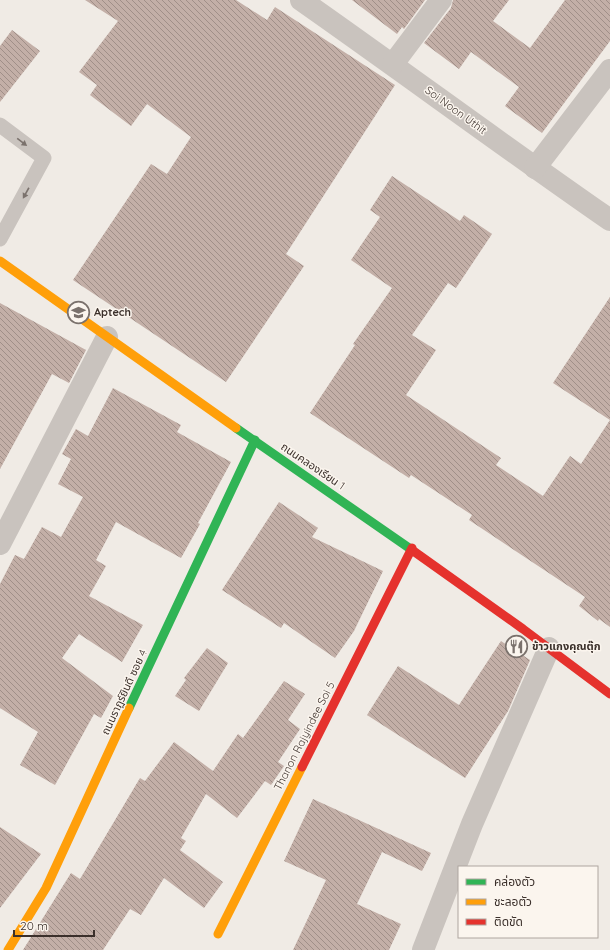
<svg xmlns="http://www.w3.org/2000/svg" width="610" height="950" font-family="Quicksand,'Noto Sans Thai',sans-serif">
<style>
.building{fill:url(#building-back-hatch)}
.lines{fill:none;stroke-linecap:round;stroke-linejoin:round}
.lane{stroke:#c9c3be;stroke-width:15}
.street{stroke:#c9c3be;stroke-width:22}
.fast{stroke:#30b455;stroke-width:9}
.slow{stroke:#ff9f0a;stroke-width:9}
.jam{stroke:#e5322d;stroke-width:9}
.oneway{fill:#7b726d}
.labels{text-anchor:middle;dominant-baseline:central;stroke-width:3;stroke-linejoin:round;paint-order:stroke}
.street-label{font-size:11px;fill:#3b302b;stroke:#fbf5ee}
.poi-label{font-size:11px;font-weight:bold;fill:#3b302b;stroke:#fbf5ee;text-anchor:start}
</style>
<defs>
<pattern id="building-back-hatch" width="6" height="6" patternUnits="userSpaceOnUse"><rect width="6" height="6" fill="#c3afa7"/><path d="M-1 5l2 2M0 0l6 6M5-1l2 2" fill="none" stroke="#a08f88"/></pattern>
</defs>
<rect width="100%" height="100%" fill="#f0ebe5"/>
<g class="building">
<path d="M85 0H236L267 20 275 7 395 85 286 254 304 266 226 382 73 280 151 164 167 174 191 137 147 104 131 126 90 95 97 85 79 72 118 21Z"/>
<path d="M352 0H425L404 29 402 27 397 34Z"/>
<path d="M453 0H509L493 21 530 48 565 0H610V41L542 133 505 106 519 87 471 52 459 69 424 43 451 8Z"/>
<path d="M12 30 40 51 0 102V46Z"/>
<path d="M392 176 460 221 464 215 492 234 456 288 448 283 412 335 436 350 406 395 501 458 496 465 543 496 570 456 581 464 610 420 553 383 610 297V627L599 619 598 621 579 606 585 597 469 520 472 515 411 475 409 478 310 413 355 345 353 344 392 288 351 260 380 217 370 210Z"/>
<path d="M0 303 86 350 69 383 52 374 0 469Z"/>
<path d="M113 388 181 425 177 432 231 462 198 523 200 524 181 558 116 522 96 560 106 566 89 596 143 625 122 662 79 634 62 658 113 696 101 718 94 714 55 785 20 765 38 732 0 708V584L15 555 24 559 42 527 61 537 83 497 58 484 71 459 62 454 76 429 88 436Z"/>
<path d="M279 502 318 528 312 537 383 571 354 631 335 658 284 623 281 628 222 590Z"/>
<path d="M501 641 530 660 508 711 465 778 367 715 398 666 459 705Z"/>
<path d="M207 648 228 663 199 711 175 696 186 680 184 678Z"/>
<path d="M284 681 305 694 288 720 300 729 278 762 284 766 271 785 265 781 237 818 206 794 181 838 186 841 180 850 223 882 204 908 164 878 141 915 130 909 103 950H23L71 873 80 879 140 778 145 781 174 742 213 771 238 734 243 738Z"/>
<path d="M313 799 431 853 422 871 382 852 357 904 401 924 389 950H293L326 880 284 861Z"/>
<path d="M0 827 41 854 0 908Z"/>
</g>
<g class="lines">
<path class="lane" d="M0 125 44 158 0 239"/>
<g class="street">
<path d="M301 0C405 73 506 148 610 220"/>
<path d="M393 64 441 0"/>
<path d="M535 168 610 70"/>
<path d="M0 544 107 337"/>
<path d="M423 950 472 824 549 648"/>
</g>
<g class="fast">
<path d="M236 428 412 550"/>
<path d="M129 708 255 440"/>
</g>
<g class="slow">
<path d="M0 261 236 428"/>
<path d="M218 934 302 767"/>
<path d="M8 950 46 888 129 708"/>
</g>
<g class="jam">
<path d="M412 550 523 629 610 694"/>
<path d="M302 767 412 548"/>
</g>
</g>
<defs><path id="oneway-solid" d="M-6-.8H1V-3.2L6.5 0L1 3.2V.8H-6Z"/></defs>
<g class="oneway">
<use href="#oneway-solid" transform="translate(22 142) rotate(37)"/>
<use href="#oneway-solid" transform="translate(26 193) rotate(119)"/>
</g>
<defs>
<symbol id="school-ring" viewBox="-11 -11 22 22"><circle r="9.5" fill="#fbf5ee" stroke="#7a716c" stroke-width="1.5"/><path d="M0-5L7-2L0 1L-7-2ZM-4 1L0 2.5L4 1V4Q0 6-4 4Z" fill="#7a716c"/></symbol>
<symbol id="restaurant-ring" viewBox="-11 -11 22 22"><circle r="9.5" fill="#fbf5ee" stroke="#7a716c" stroke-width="1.5"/><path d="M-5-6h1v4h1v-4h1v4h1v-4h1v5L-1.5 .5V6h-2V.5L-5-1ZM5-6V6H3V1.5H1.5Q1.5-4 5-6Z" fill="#7a716c"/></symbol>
</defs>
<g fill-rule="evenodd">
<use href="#school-ring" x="66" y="300" width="25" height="25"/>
<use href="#restaurant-ring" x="504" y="634" width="25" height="25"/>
</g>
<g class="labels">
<g class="street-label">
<text transform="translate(456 110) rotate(36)">Soi Noon Uthit</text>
<text transform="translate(313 466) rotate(34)">ถนนคลองเรียน 1</text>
<text transform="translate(124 692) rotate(-65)">ถนนราฎร์ยินดี ซอย 4</text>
<text transform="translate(304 736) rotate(-63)">Thanon Rajyindee Soi 5</text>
</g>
<g class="poi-label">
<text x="94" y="312">Aptech</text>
<text x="532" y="646">ข้าวแกงคุณตุ๊ก</text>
</g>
</g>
<rect x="458" y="866" width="140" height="72" fill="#fbf5ee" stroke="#aea6a0"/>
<rect x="466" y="879" width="20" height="6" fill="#30b455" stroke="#aea6a0"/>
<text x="494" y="886" font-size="12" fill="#3b302b">คล่องตัว</text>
<rect x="466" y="899" width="20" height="6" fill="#ff9f0a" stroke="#aea6a0"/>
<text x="494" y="906" font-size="12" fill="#3b302b">ชะลอตัว</text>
<rect x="466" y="919" width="20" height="6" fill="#e5322d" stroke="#aea6a0"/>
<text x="494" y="926" font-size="12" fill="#3b302b">ติดขัด</text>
<path d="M14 930v6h80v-6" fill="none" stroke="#3b302b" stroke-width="2"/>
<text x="20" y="930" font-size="12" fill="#3b302b" stroke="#fbf5ee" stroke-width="3" paint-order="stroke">20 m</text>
</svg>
